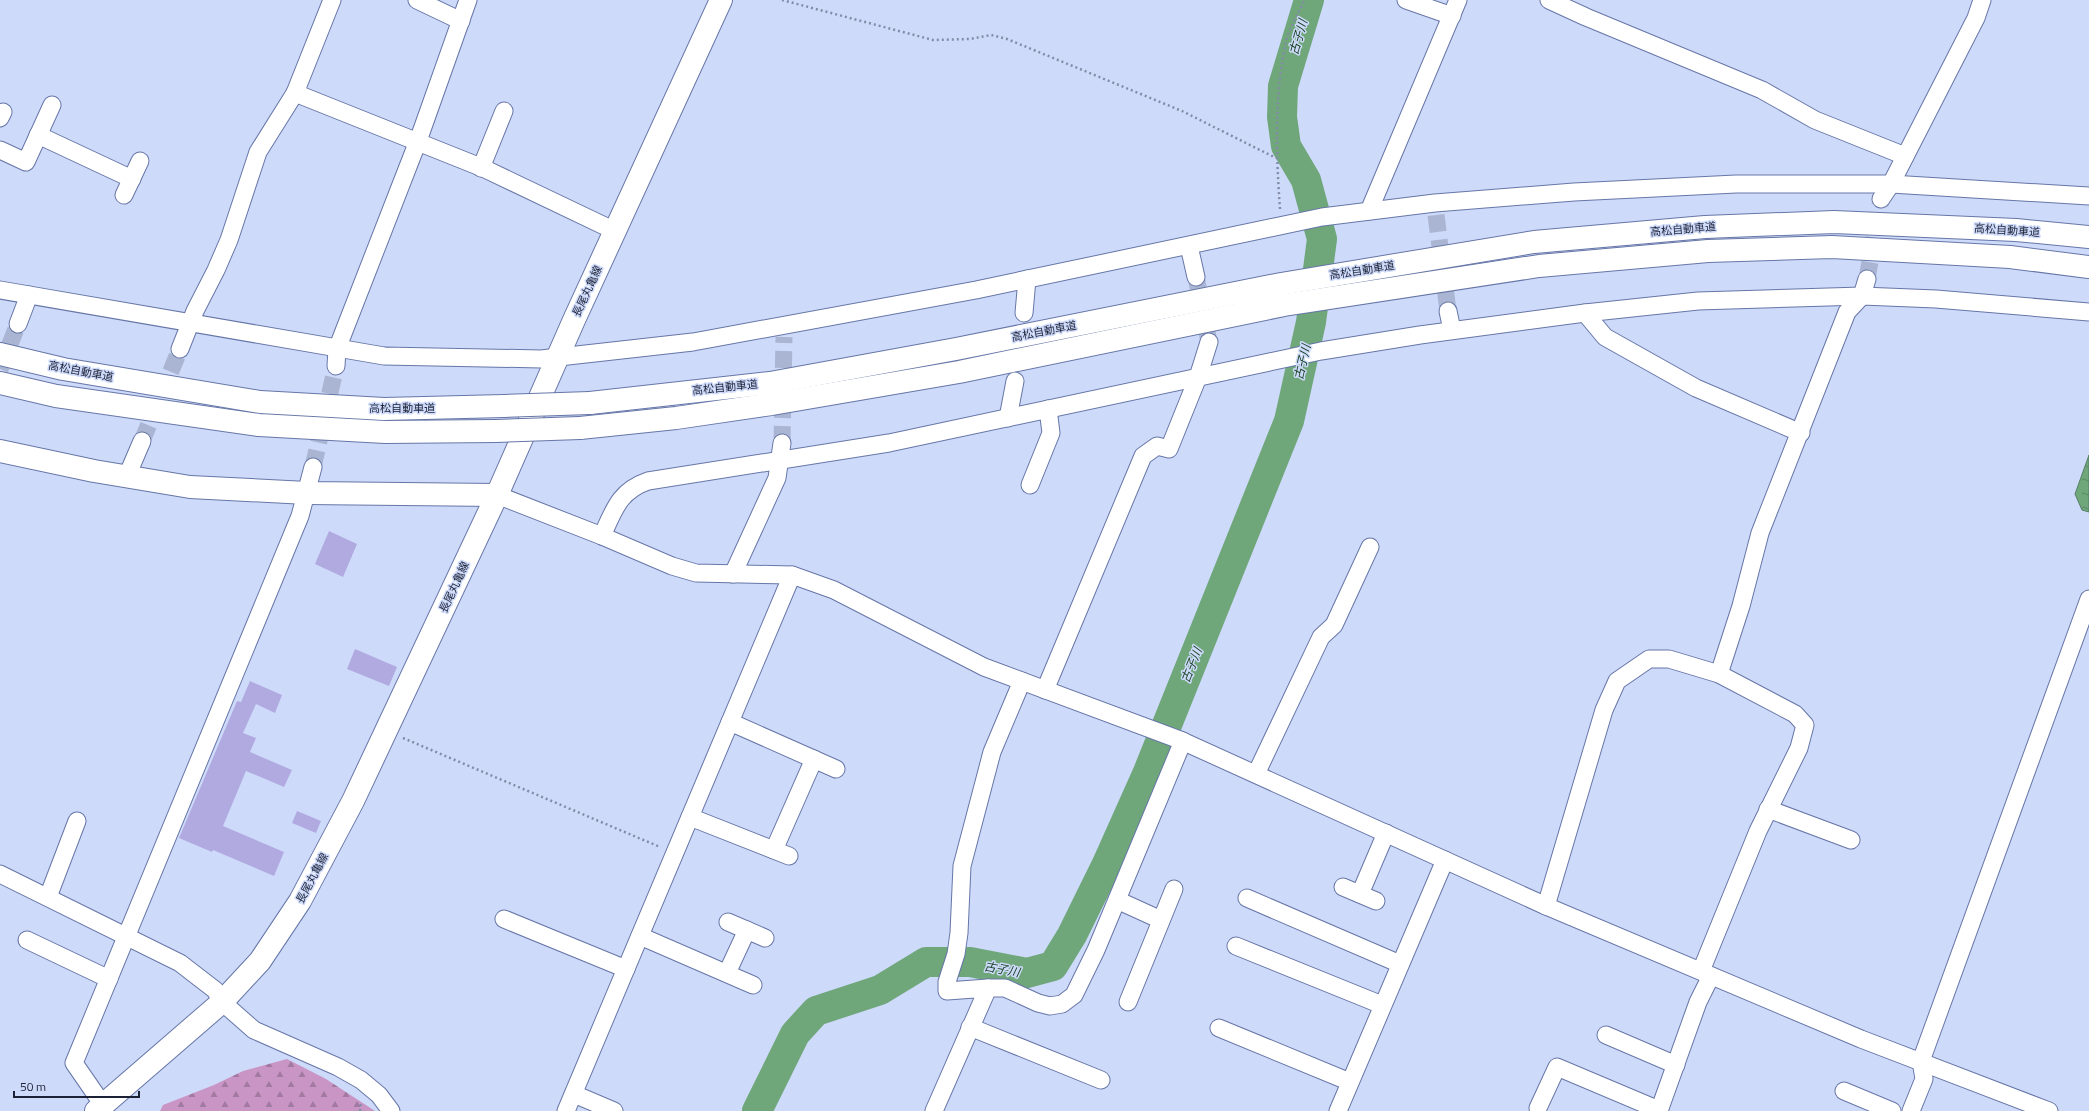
<svg xmlns="http://www.w3.org/2000/svg" width="2089" height="1111" font-family="'Titillium Web','Noto Sans JP',sans-serif">
<style>
.forest{fill:url(#forest-firs)}
.water{fill:url(#water-ripples);stroke:#567f66}
.lines{fill:none;stroke-linecap:round;stroke-linejoin:round}
.river{stroke:#6fa77b;stroke-width:30}
.building{fill:#b1aae1}
.street-tunnel{stroke:#aab5d3;stroke-width:17;stroke-dasharray:17 8;stroke-linecap:butt}
.street-casing{stroke:#6676a7;stroke-width:19}
.secondary-casing{stroke:#6676a7;stroke-width:24}
.primary-casing{stroke:#6676a7;stroke-width:24}
.highway-casing{stroke:#6676a7;stroke-width:24}
.path{stroke:#828ca7;stroke-width:2.5;stroke-dasharray:2 3;stroke-linecap:butt}
.street{stroke:#fff;stroke-width:17}
.secondary{stroke:#fff;stroke-width:22}
.primary{stroke:#fff;stroke-width:22}
.highway{stroke:#fff;stroke-width:22}
.highway-bridge-casing{stroke:#6676a7;stroke-width:24;stroke-linecap:butt}
.highway-bridge{stroke:#fff;stroke-width:22}
.labels{text-anchor:middle;dominant-baseline:central;stroke-width:3;stroke-linejoin:round;paint-order:stroke}
.street-label{font-size:11px;fill:#1b2236;stroke:#cedafa}
.water-label{font-size:12px;font-style:italic;fill:#143f20;stroke:#cedafa}
</style>
<defs>
<pattern id="forest-firs" width="22" height="20" patternUnits="userSpaceOnUse"><rect width="22" height="20" fill="#c995c4"/><path d="M5 1l3.5 6h-7zM16 11l3.5 6h-7z" fill="#a279a0"/></pattern>
<pattern id="water-ripples" width="26" height="14" patternUnits="userSpaceOnUse"><rect width="26" height="14" fill="#6fa77b"/><path d="M2 4q2-2 4 0t4 0M15 11q2-2 4 0t4 0" fill="none" stroke="#5a8866"/></pattern>
</defs>
<rect width="100%" height="100%" fill="#cedafa"/>
<path class="forest" d="M287 1059 326 1079 375 1111H160L163 1105 214 1085 243 1071Z"/>
<path class="water" d="M2089 455V512L2082 510 2075 494Z"/>
<g class="lines">
<path class="river" d="M757 1111 795 1034 816 1011 880 990 926 962H970L1027 973 1053 966 1072 935 1106 866 1148 772 1289 421 1311 322 1322 239 1306 180 1286 146 1282 117 1283 86 1309 0"/>
</g>
<g class="building">
<path d="M329 531 357 544 343 577 315 564Z"/>
<path d="M355 649 397 667 389 686 347 669Z"/>
<path d="M250 681 282 695 275 713 256 704 243 733 256 738 250 752 292 770 284 787 246 771 223 826 284 852 274 876 213 850 212 852 179 838 237 701 241 702Z"/>
<path d="M297 811 321 821 316 833 292 823Z"/>
</g>
<g class="lines">
<g class="street-tunnel">
<path d="M1436 215 1448 311"/>
<path d="M1196 277 1209 342"/>
<path d="M1867 279 1881 199"/>
<path d="M0 369 18 324"/>
<path d="M142 441 180 349"/>
<path d="M782 443 784 337"/>
<path d="M313 467 336 366"/>
</g>
<defs>
<g id="street">
<path d="M332 0 295 93 483 168 615 231"/>
<path d="M417 0 461 21"/>
<path d="M1406 0 1452 16"/>
<path d="M1549 0 1586 17 1762 90 1815 120 1905 156"/>
<path d="M0 118 3 112"/>
<path d="M38 135 132 179"/>
<path d="M0 150 26 162 52 105"/>
<path d="M481 168 504 111"/>
<path d="M124 195 140 161"/>
<path d="M1881 199 1891 184 1976 18 1982 0"/>
<path d="M1369 211 1458 0"/>
<path d="M1189 246 1196 277"/>
<path d="M0 290 384 356 541 359 693 342 976 290 1322 217 1435 203 1574 192 1736 184H1891L2089 196"/>
<path d="M1448 311 1452 330"/>
<path d="M1024 313 1027 279"/>
<path d="M1585 313 1605 337 1696 388 1801 433"/>
<path d="M18 324 29 295"/>
<path d="M180 349 195 311 216 270 229 240 258 152 295 93"/>
<path d="M336 366 337 349 418 141 468 0"/>
<path d="M1008 418 1015 381"/>
<path d="M127 476 142 441"/>
<path d="M1030 485 1051 433 1048 409"/>
<path d="M497 495 602 536 672 566 696 573 792 575 834 590 984 667 1180 740 1546 906 1861 1039 2049 1111"/>
<path d="M602 536C614 510 619 491 648 481L889 443 1321 351 1420 335 1585 313 1698 301 1862 296 1936 299 2089 312"/>
<path d="M733 574 777 478 782 443"/>
<path d="M1719 674 1741 606 1760 533 1847 312 1862 296 1867 279"/>
<path d="M1045 690 1143 456 1157 446 1169 449 1198 377 1209 342"/>
<path d="M730 722 836 769"/>
<path d="M1256 774 1321 637 1334 625 1370 547"/>
<path d="M1768 809 1851 840"/>
<path d="M690 817 789 856"/>
<path d="M774 850 814 759"/>
<path d="M0 874 180 963 215 990 222 1002 254 1030 338 1067 361 1080 379 1095 391 1111"/>
<path d="M1343 887 1376 901"/>
<path d="M1360 894 1386 833"/>
<path d="M48 897 77 821"/>
<path d="M1247 898 1400 964"/>
<path d="M1117 900 1161 920"/>
<path d="M1546 906 1604 710 1617 681 1649 659H1669L1719 674 1795 714 1805 725 1799 748 1758 831 1701 971"/>
<path d="M504 919 626 969"/>
<path d="M728 922 765 938"/>
<path d="M640 936 753 985"/>
<path d="M27 940 109 979"/>
<path d="M1236 946 1382 1005"/>
<path d="M727 973 747 930"/>
<path d="M988 988H1005L1038 1003 1050 1006 1062 1004 1074 995 1096 950 1183 741"/>
<path d="M1128 1002 1174 889"/>
<path d="M970 1027 1101 1080"/>
<path d="M1219 1028 1350 1082"/>
<path d="M1606 1035 1676 1065"/>
<path d="M1844 1091 1892 1111"/>
<path d="M574 1094 614 1111"/>
<path d="M103 1105 74 1063 300 516 313 467"/>
<path d="M1538 1108 1557 1067 1659 1110"/>
<path d="M566 1111 792 575"/>
<path d="M934 1111 988 988 947 991V982L956 954 959 933 962 866 992 752 1022 681"/>
<path d="M1338 1111 1445 860"/>
<path d="M1659 1111 1698 1002 1711 976"/>
<path d="M1911 1111 1924 1079 1921 1061 2089 599"/>
</g>
<path id="secondary" d="M0 451 94 471 190 487 307 493 497 495"/>
<path id="primary" d="M96 1111 222 1002 260 961 300 901 353 801 497 495 574 320 721 0"/>
<g id="highway">
<path d="M0 354 63 369 260 402 384 409 504 406"/>
<path d="M0 383 56 396 259 425 385 432 496 431"/>
<path d="M590 403 770 383 956 349 1281 284 1534 242 1705 227 1834 222 2016 230 2089 237"/>
<path d="M580 428 676 418 772 404 959 372 1284 305 1539 266 1708 251 1832 247 2010 257 2089 267"/>
</g>
</defs>
<use href="#street" class="street-casing"/>
<use href="#secondary" class="secondary-casing"/>
<use href="#primary" class="primary-casing"/>
<use href="#highway" class="highway-casing"/>
<g class="path">
<path d="M782 0 933 40 970 39 991 35 1007 39 1182 111 1276 158"/>
<path d="M1280 209C1276 154 1274 96 1286 42 1289 28 1299 13 1304 0"/>
<path d="M403 738 660 847"/>
<path d="M360 1111 361 1102"/>
</g>
<use href="#street" class="street"/>
<use href="#secondary" class="secondary"/>
<use href="#primary" class="primary"/>
<use href="#highway" class="highway"/>
<defs>
<g id="highway-bridge">
<path d="M504 406 590 403"/>
<path d="M496 431 580 428"/>
</g>
</defs>
<use href="#highway-bridge" class="highway-bridge-casing"/>
<use href="#highway-bridge" class="highway-bridge"/>
</g>
<g class="labels">
<g class="street-label">
<text transform="translate(1683 229) rotate(-5)">高松自動車道</text>
<text transform="translate(2007 230) rotate(4)">高松自動車道</text>
<text transform="translate(1362 270) rotate(-9)">高松自動車道</text>
<text transform="translate(587 291) rotate(-65)">長尾丸亀線</text>
<text transform="translate(1044 331) rotate(-11)">高松自動車道</text>
<text transform="translate(81 371) rotate(11)">高松自動車道</text>
<text transform="translate(725 387) rotate(-6)">高松自動車道</text>
<text x="402" y="408">高松自動車道</text>
<text transform="translate(454 587) rotate(-65)">長尾丸亀線</text>
<text transform="translate(312 878) rotate(-62)">長尾丸亀線</text>
</g>
<g class="water-label">
<text transform="translate(1298 37) rotate(-74)">古子川</text>
<text transform="translate(1302 362) rotate(-77)">古子川</text>
<text transform="translate(1191 665) rotate(-68)">古子川</text>
<text transform="translate(1002 969) rotate(11)">古子川</text>
</g>
</g>
<path d="M14 1091v6h125v-6" fill="none" stroke="#1b2236" stroke-width="2"/>
<text x="20" y="1091" font-size="12" fill="#1b2236" stroke="#cedafa" stroke-width="3" paint-order="stroke">50 m</text>
</svg>
